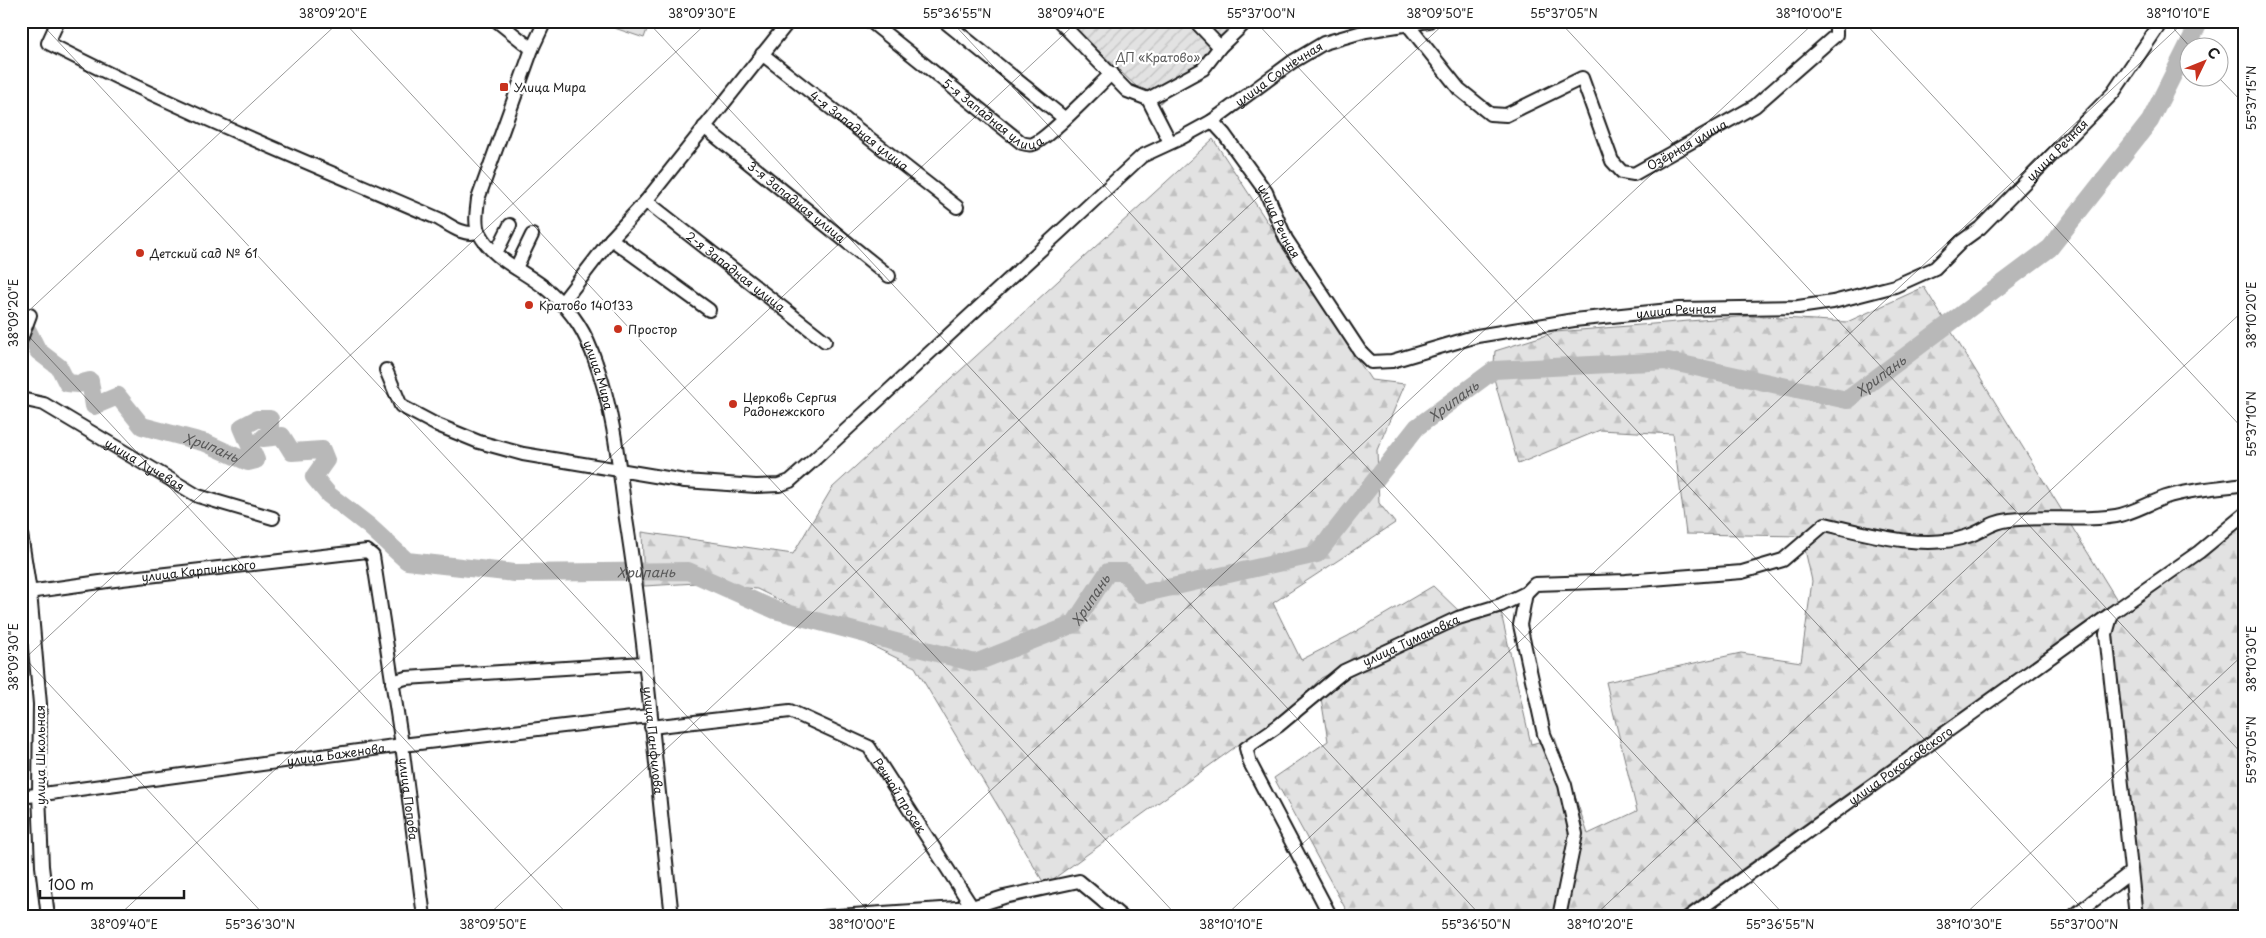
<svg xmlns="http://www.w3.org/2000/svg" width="2266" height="938" font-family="'Playpen Sans',sans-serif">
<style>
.green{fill:#e2e2e2;stroke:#7f7f7f}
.forest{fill:url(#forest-firs);stroke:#7f7f7f}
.garden{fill:url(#garden-furrows);stroke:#7f7f7f}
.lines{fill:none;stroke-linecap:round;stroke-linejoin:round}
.stream{stroke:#7a7a7a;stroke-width:3}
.river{stroke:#b8b8b8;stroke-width:18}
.minor-casing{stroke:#1c1c1c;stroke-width:16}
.minor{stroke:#fff;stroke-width:12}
.ticks{fill:none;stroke:#1c1c1c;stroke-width:1;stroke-opacity:0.45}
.poi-dot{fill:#c8321e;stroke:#fff;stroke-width:2}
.labels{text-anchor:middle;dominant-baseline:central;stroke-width:4.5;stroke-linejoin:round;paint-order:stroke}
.park-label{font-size:12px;fill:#575757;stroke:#fff}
.street-label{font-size:12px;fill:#1c1c1c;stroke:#fff}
.poi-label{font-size:12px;fill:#1c1c1c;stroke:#fff;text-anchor:start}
.water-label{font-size:14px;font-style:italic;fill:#5a5a5a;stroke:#fff}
.neatline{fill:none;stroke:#1c1c1c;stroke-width:2}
.ticks-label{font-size:12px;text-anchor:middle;fill:#1c1c1c}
</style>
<defs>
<pattern id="forest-firs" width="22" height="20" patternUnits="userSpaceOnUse" patternTransform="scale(1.25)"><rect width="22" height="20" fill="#e2e2e2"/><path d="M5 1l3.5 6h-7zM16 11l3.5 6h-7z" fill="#c1c1c1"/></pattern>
<pattern id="garden-furrows" width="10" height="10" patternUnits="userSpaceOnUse" patternTransform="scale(1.25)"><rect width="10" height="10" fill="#e2e2e2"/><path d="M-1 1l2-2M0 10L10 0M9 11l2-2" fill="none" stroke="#c1c1c1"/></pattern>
</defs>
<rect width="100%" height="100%" fill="#fff"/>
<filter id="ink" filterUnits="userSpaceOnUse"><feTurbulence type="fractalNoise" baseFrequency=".02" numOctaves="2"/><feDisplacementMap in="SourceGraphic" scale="10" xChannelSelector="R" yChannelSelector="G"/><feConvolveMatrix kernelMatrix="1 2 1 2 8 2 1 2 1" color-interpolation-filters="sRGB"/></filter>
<g filter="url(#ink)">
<path class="green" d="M594 21H650L644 38Z"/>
<g class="forest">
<path d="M1213 139 1371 380 1405 384 1377 450 1379 503 1395 523 1273 603 1301 660 1348 636 1433 586 1460 612 1321 678 1284 717 1261 734 1238 745 1045 885 915 667 757 589 697 583 644 586 642 532 793 554 832 488Z"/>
<path d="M1924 287 2117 600 1675 917H1350L1274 778 1328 741 1321 698 1361 668 1457 624 1501 613 1531 744 1555 738 1588 834 1637 811 1606 682 1741 653 1801 662 1812 581 1802 536 1686 534 1673 434 1600 430 1518 464 1493 375 1495 351 1556 332 1749 316 1847 322Z"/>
<path d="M2245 524V917H2140L2110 633 2118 613Z"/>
</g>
<path class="garden" d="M1067 21H1246L1157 106Z"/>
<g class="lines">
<path class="stream" d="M21 30 23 21"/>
<path class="river" id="s1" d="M21 328 28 331 38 351 59 367 67 383 78 384 90 381 94 406 118 396 142 426 206 443 248 462 256 460 242 427 257 419H270V432L263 438 282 436 292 452 322 450 326 460 314 477 329 495 369 526 407 561 515 573 688 571 775 610 975 663 1074 624 1108 572H1125L1141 594 1317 554 1417 427 1494 370 1668 361 1847 400 2050 248 2150 121 2200 21"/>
<defs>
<g id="minor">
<path d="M58 21 48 43C175 109 308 162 439 219 451 226 463 236 478 232"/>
<path d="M497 21 532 49"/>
<path id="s2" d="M545 21 532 49 478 199C477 209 474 224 479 233 493 261 528 272 550 292 574 313 586 333 596 363 614 412 619 467 626 519 647 651 657 784 672 917"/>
<path id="s3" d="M870 21 1022 143C1025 144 1029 145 1033 144 1048 139 1097 87 1112 73"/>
<path d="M944 21 1064 118"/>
<path d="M1059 21 1127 91 1148 99"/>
<path d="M1195 21 1220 47"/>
<path id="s4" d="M1408 25 1459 89 1490 114 1506 115 1582 78 1612 161 1622 172 1634 174 1755 106 1836 35V21"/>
<path id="s5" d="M762 54 957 207"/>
<path id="s6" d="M1212 121 1224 134 1266 192 1286 239 1360 351 1371 362 1392 361 1477 336 1574 320 1679 309 1798 307 1833 302 1895 286 1935 268 1962 241 1980 228 2113 93 2162 21"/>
<path id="s7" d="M704 127 889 276"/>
<path d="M1170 142 1148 99 1203 69 1220 47 1247 21"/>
<path id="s8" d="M646 201 825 341"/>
<path d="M611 239 709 310"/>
<path d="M496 253 510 225"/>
<path d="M516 268 532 235"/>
<path d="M561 304 611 239 646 201 789 21"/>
<path d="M21 339 30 315"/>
<path id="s9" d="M386 370 401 406 435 424 479 442 523 454 685 481 756 486 779 485 790 481 816 458 1142 156 1181 138 1212 121 1292 62 1324 43 1366 31 1429 21"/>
<path id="s10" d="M21 399 44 404 198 496 273 518"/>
<path d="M21 534 30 592 40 704 39 794 42 866 48 917"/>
<path id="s11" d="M21 593 122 579 367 551 373 556 402 745 424 917"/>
<path d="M1526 593 1520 625 1544 734 1565 785 1576 834 1559 917"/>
<path d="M392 682 406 678 644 663"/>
<path id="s12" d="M651 727 790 711 869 747 972 907"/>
<path id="s13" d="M21 797 402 745 649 716"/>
<path d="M823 917 972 907 1004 897 1079 881 1122 917"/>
<path id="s14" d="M1331 917 1250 763 1246 748 1278 726 1344 671 1458 618 1501 605 1526 593 1535 584 1626 581 1742 572 1783 560 1825 524C1867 534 1925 551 1968 536 1984 531 1990 522 2009 520 2045 515 2080 522 2116 516 2133 513 2149 503 2166 497 2191 489 2219 488 2245 484"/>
<path id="s15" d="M1689 917 2112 613"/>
<path d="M2072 917 2131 872"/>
<path d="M2136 917 2106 634 2112 613 2199 552 2245 514"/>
</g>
</defs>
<use href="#minor" class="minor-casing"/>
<use href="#minor" class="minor"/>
</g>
</g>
<path class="ticks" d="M39 21 874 917M343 21 1178 917M647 21 1482 917M951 21 1786 917M1255 21 2090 917M1559 21 2245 757M1863 21 2245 431M2167 21 2191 48M2218 77 2245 105M21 318 340 21M21 328 570 917M21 654 266 917M21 662 709 21M117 917 1078 21M486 917 1447 21M855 917 1816 21M1224 917 2185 21M1593 917 2245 309M1962 917 2245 653"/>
<g class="poi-dot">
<rect x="499" y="82" width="10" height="10" rx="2.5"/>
<circle cx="140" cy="253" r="5"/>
<circle cx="529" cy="305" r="5"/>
<circle cx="618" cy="329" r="5"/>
<circle cx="733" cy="404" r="5"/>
</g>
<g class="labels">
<g class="park-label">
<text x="1158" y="57">ДП «Кратово»</text>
</g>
<g class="street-label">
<text stroke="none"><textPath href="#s9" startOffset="1080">улица Солнечная</textPath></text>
<text stroke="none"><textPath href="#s3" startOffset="156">5-я Западная улица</textPath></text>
<text stroke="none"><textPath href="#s5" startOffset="124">4-я Западная улица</textPath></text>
<text stroke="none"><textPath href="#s4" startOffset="398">Озёрная улица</textPath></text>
<text stroke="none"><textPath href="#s6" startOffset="1036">улица Речная</textPath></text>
<text stroke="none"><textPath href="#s7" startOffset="119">3-я Западная улица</textPath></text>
<text stroke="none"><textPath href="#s6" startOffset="121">улица Речная</textPath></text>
<text stroke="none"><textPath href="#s8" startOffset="114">2-я Западная улица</textPath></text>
<text stroke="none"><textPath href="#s6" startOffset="601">улица Речная</textPath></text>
<text stroke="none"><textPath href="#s2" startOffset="416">улица Мира</textPath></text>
<text stroke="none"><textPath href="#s10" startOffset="141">улица Лучевая</textPath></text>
<text stroke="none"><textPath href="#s11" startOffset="179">улица Карпинского</textPath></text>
<text stroke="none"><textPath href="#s14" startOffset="388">улица Тумановка</textPath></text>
<text stroke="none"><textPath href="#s2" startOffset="786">улица Панфилова</textPath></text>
<text stroke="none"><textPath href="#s13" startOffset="318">улица Баженова</textPath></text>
<text transform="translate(40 755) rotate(-90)">улица Школьная</text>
<text stroke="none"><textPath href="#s15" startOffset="260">улица Рокоссовского</textPath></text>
<text stroke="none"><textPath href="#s12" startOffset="284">Речной просек</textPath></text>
<text stroke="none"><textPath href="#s11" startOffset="602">улица Попова</textPath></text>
</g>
<g class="poi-label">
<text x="514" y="87">Улица Мира</text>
<text x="150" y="253">Детский сад № 61</text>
<text x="539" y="305">Кратово 140133</text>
<text x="628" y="329">Простор</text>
<text x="743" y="397">Церковь Сергия<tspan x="743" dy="14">Радонежского</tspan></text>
</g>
<g class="water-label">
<text stroke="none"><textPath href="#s1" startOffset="2255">Хрипань</textPath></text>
<text stroke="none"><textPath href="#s1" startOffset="1805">Хрипань</textPath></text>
<text stroke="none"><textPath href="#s1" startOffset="260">Хрипань</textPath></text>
<text stroke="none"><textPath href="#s1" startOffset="861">Хрипань</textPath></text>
<text stroke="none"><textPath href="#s1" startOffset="1341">Хрипань</textPath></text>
</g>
</g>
<rect width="2266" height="938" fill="none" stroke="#fff" stroke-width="55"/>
<g transform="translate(2204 62) rotate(47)"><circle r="24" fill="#ffffff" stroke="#a4a4a4"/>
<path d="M0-4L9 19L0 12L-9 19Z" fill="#c8321e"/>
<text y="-8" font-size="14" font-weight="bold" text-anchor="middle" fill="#1c1c1c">С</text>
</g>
<path d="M40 890v8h144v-8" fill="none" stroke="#1c1c1c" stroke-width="2.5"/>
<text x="48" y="890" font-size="15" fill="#1c1c1c" stroke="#ffffff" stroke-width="4" paint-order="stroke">100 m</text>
<rect x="28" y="28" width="2210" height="882" class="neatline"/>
<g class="ticks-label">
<text x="333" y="18">38°09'20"E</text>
<text x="702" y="18">38°09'30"E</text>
<text x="957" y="18">55°36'55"N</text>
<text x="1071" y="18">38°09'40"E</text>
<text x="1261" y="18">55°37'00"N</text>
<text x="1440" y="18">38°09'50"E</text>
<text x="1564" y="18">55°37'05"N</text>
<text x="1809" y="18">38°10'00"E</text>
<text x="2178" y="18">38°10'10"E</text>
<text transform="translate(2252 98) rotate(-90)" y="4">55°37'15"N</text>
<text transform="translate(14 313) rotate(-90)" y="4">38°09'20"E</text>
<text transform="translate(2252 315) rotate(-90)" y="4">38°10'20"E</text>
<text transform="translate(2252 424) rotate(-90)" y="4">55°37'10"N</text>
<text transform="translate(14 657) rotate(-90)" y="4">38°09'30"E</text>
<text transform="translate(2252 659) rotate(-90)" y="4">38°10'30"E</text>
<text transform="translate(2252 750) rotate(-90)" y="4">55°37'05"N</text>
<text x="124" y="929">38°09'40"E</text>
<text x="260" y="929">55°36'30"N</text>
<text x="493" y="929">38°09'50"E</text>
<text x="862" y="929">38°10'00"E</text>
<text x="1231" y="929">38°10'10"E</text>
<text x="1476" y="929">55°36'50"N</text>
<text x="1600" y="929">38°10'20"E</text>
<text x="1780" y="929">55°36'55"N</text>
<text x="1969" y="929">38°10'30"E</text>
<text x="2084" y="929">55°37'00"N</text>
</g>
</svg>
